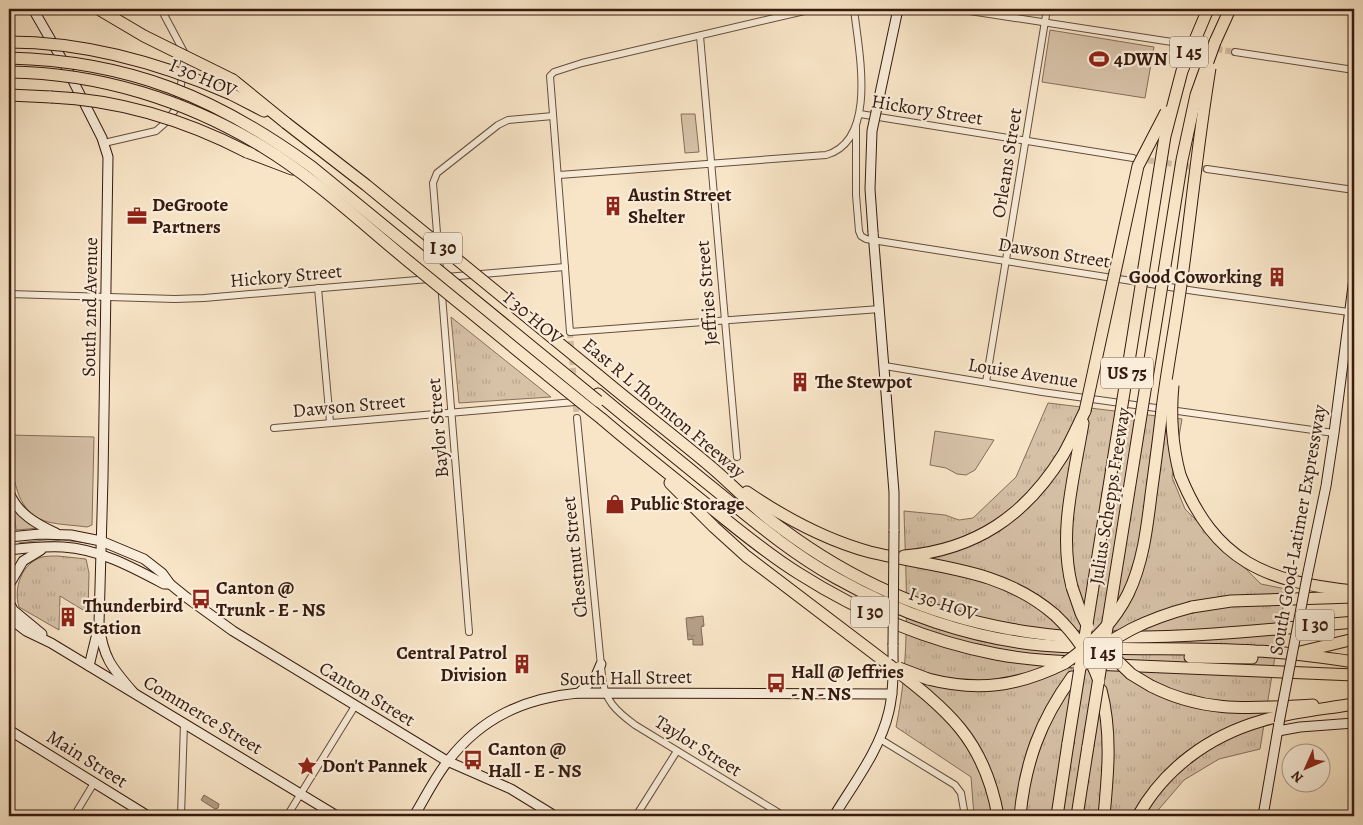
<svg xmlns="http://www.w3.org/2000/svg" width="1363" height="825" font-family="Alegreya,serif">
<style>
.grass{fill:url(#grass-tufts);stroke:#866e5c}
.park{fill:#d7c2a8;stroke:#866e5c}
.water{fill:url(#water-ripples);stroke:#836a58}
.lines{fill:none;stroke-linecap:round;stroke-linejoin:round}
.street-tunnel{stroke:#d1bca2;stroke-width:6;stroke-dasharray:6 3;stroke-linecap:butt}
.street-casing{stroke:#664d3d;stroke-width:8}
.secondary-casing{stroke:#361a0f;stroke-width:11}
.highway-casing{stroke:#361a0f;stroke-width:13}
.street{stroke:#faeedb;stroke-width:6}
.secondary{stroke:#faeedb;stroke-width:9}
.highway{stroke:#f8e5c7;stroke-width:11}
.secondary-bridge-casing{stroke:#361a0f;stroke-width:11;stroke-linecap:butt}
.highway-bridge-casing{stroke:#361a0f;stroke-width:13;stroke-linecap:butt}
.secondary-bridge{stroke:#faeedb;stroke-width:9}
.highway-bridge{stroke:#f8e5c7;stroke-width:11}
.labels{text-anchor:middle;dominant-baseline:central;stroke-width:4.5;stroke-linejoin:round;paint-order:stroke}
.shield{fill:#faeedb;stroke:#715a4c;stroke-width:1}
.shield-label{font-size:18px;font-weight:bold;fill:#361a0f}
.poi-label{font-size:19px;font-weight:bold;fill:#361a0f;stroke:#faeedb;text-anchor:start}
.street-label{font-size:19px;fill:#361a0f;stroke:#faeedb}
</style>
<defs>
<pattern id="grass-tufts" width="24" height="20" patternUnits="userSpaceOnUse" patternTransform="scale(1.25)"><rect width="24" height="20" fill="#d7c2a8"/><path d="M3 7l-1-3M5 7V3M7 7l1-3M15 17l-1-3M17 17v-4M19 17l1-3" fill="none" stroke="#b9a68f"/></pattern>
<pattern id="water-ripples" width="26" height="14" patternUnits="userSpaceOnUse" patternTransform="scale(1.25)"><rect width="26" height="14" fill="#b6a088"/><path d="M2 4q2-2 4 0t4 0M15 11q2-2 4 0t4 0" fill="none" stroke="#95826e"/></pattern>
</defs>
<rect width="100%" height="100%" fill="#f8e5c7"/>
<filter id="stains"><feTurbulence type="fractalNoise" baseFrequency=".004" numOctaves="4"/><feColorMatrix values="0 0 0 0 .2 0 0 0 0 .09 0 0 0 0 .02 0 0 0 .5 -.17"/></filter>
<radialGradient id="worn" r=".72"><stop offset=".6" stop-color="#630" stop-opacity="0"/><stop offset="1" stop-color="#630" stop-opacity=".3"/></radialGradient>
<g class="grass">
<path d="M451 317 551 397 459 403Z"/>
<path d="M1048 403 1182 419 1172 477 1185 509 1261 584 1286 589 1260 749 1219 759 1184 780 1153 816H1041L1011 810 1007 816H974L971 777 896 727C911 656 906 583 904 511L945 515 959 520 973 518 1016 477Z"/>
<path d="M58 556 86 559 89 573 88 613 60 596 59 630 19 607C13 588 22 563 42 557 47 556 53 556 58 556Z"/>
</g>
<g class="park">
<path d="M1050 30 1154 47 1145 98 1042 82Z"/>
<path d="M681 114H695L699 152 685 153Z"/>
<path d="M935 431 994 440 975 470 966 475 957 474 946 468 930 465Z"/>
<path d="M9 435 94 437 92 525 87 527C74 525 60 525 48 522 21 514 16 491 12 467 10 456 9 446 9 435Z"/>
<path d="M14 509 40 528 16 530Z"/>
<path d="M60 538 88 543 62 540 39 543H19Z"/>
</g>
<g class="water">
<path d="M703 616 704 626 701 627 703 645H693V639L688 640 686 618Z"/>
<path d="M204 795 219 804 218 808 215 809 201 800Z"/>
</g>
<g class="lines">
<g class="street-tunnel">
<path d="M1172 42 1235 52"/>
<path d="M1139 159 1207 169"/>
<path d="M570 332 574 382"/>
<path d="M575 397 577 418"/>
</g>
<defs>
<g id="street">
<path d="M813 9 582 63 554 72 550 76 570 332 880 309"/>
<path d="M957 9 1172 42"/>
<path d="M700 36 737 457"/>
<path d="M1235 52 1354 70"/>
<path d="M860 114 1133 158"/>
<path d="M856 127V195L859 231 861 236 866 239 1195 291 1349 312"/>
<path d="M104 143 156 131 164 124 175 110 180 92 185 54 161 9"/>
<path d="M1207 169 1354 190"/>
<path d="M559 175 826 155C879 140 858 48 854 9"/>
<path d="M446 277 565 267"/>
<path d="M318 288 330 422"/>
<path d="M9 294 175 299 204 298 429 279"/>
<path d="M885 366 1042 392 1334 433"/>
<path d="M986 382 1047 9"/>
<path d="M577 418 602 676C604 700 616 711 635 725L784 816"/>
<path d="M274 428 575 402"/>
<path d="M469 632 433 183 437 173 498 125 508 120 553 116"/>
<path d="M880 739 955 785 961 793 965 816"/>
<path d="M74 816 94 783"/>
<path d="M181 816 184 723"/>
<path d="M287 816 355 706"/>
<path d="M636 816 677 751"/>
</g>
<g id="secondary">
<path d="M33 9 64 63 102 138 108 157 103 478 99 624C103 657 111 667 133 692"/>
<path d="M873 232 894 492V531"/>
<path d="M9 492C17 513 36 524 56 533"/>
<path d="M9 537 40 534 71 535 101 541 144 559 162 573 170 584 186 597 233 631 447 761 511 789 555 816"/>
<path d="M9 550C26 548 45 546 63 547 99 549 132 567 164 584H170"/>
<path d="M1307 577 1326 486 1334 433 1354 278"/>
<path d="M9 585 23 561 41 550"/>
<path d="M9 602 13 610 42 634"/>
<path d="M9 618 26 631 51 643 337 816"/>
<path d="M89 666 98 629"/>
<path d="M579 693 595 678 601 664"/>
<path d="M9 730 148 816"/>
<path d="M1278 731 1300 727 1354 723"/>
<path d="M414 816C425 798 435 777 448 761 482 717 525 698 579 693L892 694"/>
<path d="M834 816C854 783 880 750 889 711 894 689 893 667 893 645"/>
<path d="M1263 816 1279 723"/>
</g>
<g id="highway">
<path d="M1215 42 1230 9"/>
<path d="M233 80 286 123"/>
<path d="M231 94 264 111"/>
<path d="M9 95 51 97"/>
<path d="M247 152 292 169"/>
<path d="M598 375C635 406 673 435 710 466 734 486 755 510 781 528 849 579 926 614 1010 629 1034 633 1057 637 1082 637"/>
<path d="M598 394C634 424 671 454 708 484 749 517 789 552 836 578 898 613 970 638 1041 645 1112 651 1184 647 1255 651 1288 652 1321 657 1354 662"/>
<path d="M602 419C637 449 674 478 710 507 739 530 767 554 798 573 858 611 927 641 996 654 1022 659 1049 661 1075 662"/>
<path d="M1180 475C1215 562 1266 582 1354 591"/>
<path d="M670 483 714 527 746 556 888 664"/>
<path d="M747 492C785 518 826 540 870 552 936 568 1001 568 1055 615"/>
<path d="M904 556C976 550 1026 515 1063 455 1071 441 1078 425 1085 411"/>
<path d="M1072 587C1058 532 1074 478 1083 423"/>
<path d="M1192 607 1231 601 1354 597"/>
<path d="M1113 637C1193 638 1274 629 1354 622"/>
<path d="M1300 652 1354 639"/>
<path d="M1190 657 1252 658"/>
<path d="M1091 664 1354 675"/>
<path d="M928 679C979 692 1019 686 1065 663"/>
<path d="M1151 686C1206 714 1253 708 1313 705"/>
<path d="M1101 690C1112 732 1108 774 1104 816"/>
<path d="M1020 816C1025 763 1040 721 1072 677"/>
<path d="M1057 816 1068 743"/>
<path d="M1077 816 1088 746"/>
<path d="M1138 816C1164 769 1209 736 1261 721 1289 712 1325 709 1354 704"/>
</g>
</defs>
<use href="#street" class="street-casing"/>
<use href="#secondary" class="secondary-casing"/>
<use href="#highway" class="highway-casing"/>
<use href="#street" class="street"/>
<use href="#secondary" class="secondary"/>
<use href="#highway" class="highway"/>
<defs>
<g id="secondary-bridge">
<path d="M873 232 870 189 872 131 898 9"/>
<path d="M893 645 894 531"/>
<path d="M1279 723 1307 577"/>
</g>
<g id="highway-bridge">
<path d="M100 10 144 36 233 80"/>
<path d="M9 42C87 42 160 63 231 94"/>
<path d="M9 58C129 61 216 97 312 167L598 401"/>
<path d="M9 72C99 73 186 100 263 147 314 178 362 223 408 261 473 314 537 367 602 419"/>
<path d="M51 97C121 100 185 120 247 152"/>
<path d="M286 123 366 185 598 375"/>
<path d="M1173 385C1170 416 1172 445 1180 475"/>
<path d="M1085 411 1138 166 1166 112"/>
<path d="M1072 587 1081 613 1088 627"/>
<path d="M1055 615C1075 634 1090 655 1099 681"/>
<path d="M1100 644 1131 674 1151 686"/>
<path d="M1065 663C1091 645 1114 622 1128 594 1143 563 1147 528 1151 495 1155 466 1159 437 1162 409 1168 362 1177 317 1183 270 1192 203 1199 135 1210 68"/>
<path d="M888 664C947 710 984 738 998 816"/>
<path d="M899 668 928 679"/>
<path d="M1079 668C1110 635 1150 618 1192 607"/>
<path d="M1068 743 1165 136 1182 71 1208 9"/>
<path d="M1088 746 1182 160 1196 95 1215 42"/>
</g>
</defs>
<use href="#secondary-bridge" class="secondary-bridge-casing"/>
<use href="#highway-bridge" class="highway-bridge-casing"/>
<use href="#secondary-bridge" class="secondary-bridge"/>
<use href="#highway-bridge" class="highway-bridge"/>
</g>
<defs>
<symbol id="stadium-bare" viewBox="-9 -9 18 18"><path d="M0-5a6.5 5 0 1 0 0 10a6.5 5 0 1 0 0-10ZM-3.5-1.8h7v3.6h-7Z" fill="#8f2418" stroke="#faeedb" stroke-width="2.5" paint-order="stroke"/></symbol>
<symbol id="building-bare" viewBox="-9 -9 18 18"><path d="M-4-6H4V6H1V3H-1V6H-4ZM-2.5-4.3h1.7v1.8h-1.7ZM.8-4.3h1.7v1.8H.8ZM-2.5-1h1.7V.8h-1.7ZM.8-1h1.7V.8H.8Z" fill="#8f2418" stroke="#faeedb" stroke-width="2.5" paint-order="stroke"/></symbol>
<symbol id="office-bare" viewBox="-9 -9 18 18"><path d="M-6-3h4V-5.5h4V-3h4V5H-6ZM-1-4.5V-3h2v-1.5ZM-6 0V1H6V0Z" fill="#8f2418" stroke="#faeedb" stroke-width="2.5" paint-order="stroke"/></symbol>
<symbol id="shop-bare" viewBox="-9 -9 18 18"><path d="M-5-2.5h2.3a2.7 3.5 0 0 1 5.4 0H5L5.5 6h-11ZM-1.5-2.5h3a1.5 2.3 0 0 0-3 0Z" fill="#8f2418" stroke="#faeedb" stroke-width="2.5" paint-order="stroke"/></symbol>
<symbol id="bus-bare" viewBox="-9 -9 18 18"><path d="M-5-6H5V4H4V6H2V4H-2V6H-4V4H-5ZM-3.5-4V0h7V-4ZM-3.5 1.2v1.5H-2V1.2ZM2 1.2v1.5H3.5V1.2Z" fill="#8f2418" stroke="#faeedb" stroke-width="2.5" paint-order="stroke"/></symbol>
<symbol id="sight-bare" viewBox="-9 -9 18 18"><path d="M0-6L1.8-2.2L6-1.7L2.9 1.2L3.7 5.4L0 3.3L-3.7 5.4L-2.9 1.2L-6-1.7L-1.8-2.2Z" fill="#8f2418" stroke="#faeedb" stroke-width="2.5" paint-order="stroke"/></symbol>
</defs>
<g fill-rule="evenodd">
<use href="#stadium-bare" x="1085" y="45" width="28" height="28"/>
<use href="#building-bare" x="599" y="192" width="28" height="28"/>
<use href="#office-bare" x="123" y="202" width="28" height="28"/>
<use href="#building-bare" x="1263" y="263" width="28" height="28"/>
<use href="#building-bare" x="786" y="368" width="28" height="28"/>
<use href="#shop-bare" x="601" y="490" width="28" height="28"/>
<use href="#bus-bare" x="187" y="585" width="28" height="28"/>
<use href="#building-bare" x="54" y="603" width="28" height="28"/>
<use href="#building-bare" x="508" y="650" width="28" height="28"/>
<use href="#bus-bare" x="762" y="669" width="28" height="28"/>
<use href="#bus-bare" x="459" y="746" width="28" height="28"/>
<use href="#sight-bare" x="293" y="752" width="28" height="28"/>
</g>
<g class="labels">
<g class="shield">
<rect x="1170" y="36.5" width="38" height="31" rx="4"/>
<rect x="424" y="232.5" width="38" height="31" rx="4"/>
<rect x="1101" y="357.5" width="52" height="31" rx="4"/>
<rect x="851" y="596.5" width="38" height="31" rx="4"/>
<rect x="1296" y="609.5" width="38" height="31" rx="4"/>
<rect x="1084" y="637.5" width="38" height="31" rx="4"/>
</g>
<g class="shield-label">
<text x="1189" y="52">I 45</text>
<text x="443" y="248">I 30</text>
<text x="1127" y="373">US 75</text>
<text x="870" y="612">I 30</text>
<text x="1315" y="625">I 30</text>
<text x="1103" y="653">I 45</text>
</g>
<g class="poi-label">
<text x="1114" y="59">4DWN</text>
<text x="628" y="195">Austin Street<tspan x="628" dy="22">Shelter</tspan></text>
<text x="152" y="205">DeGroote<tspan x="152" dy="22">Partners</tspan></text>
<text x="1262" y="277" text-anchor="end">Good Coworking</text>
<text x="815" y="382">The Stewpot</text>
<text x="630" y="504">Public Storage</text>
<text x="216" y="588">Canton @<tspan x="216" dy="22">Trunk - E - NS</tspan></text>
<text x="83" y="606">Thunderbird<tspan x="83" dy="22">Station</tspan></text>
<text x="507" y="653" text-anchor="end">Central Patrol<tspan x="507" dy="22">Division</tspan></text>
<text x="791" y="672">Hall @ Jeffries<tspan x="791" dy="22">- N - NS</tspan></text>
<text x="488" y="749">Canton @<tspan x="488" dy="22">Hall - E - NS</tspan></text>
<text x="322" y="766">Don't Pannek</text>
</g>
<g class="street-label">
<text transform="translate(203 78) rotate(23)">I 30 HOV</text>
<text transform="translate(927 110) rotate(9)">Hickory Street</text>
<text transform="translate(1007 163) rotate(-81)">Orleans Street</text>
<text transform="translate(1054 253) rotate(9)">Dawson Street</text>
<text transform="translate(286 276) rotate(-5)">Hickory Street</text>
<text transform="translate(707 293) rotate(-95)">Jeffries Street</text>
<text transform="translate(90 307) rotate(-89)">South 2nd Avenue</text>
<text transform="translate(533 318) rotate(40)">I 30 HOV</text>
<text transform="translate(1023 373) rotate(9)">Louise Avenue</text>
<text transform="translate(349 406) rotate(-5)">Dawson Street</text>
<text transform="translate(664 408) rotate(40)">East R L Thornton Freeway</text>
<text transform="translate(438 428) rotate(-95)">Baylor Street</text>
<text transform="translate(1110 496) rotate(-81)">Julius Schepps Freeway</text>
<text transform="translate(1298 530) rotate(-80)">South Good-Latimer Expressway</text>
<text transform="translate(575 557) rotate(-96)">Chestnut Street</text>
<text transform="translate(943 604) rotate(18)">I 30 HOV</text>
<text transform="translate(626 678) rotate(-1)">South Hall Street</text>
<text transform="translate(367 694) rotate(31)">Canton Street</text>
<text transform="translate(203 715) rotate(31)">Commerce Street</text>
<text transform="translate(698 746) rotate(32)">Taylor Street</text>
<text transform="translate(87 759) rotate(32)">Main Street</text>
</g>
</g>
<rect width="1363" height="825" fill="none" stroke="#f8e5c7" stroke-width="30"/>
<rect x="10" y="10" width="1343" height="805" fill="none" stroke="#361a0f" stroke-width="2.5"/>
<rect x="15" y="15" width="1333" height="795" fill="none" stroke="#361a0f"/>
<g transform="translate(1306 768) rotate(225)"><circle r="24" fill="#faeedb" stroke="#ac9989"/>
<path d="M0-4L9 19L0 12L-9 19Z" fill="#8f2418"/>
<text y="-8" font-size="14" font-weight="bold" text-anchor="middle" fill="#361a0f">N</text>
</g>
<rect width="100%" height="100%" filter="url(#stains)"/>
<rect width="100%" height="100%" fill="url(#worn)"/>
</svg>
